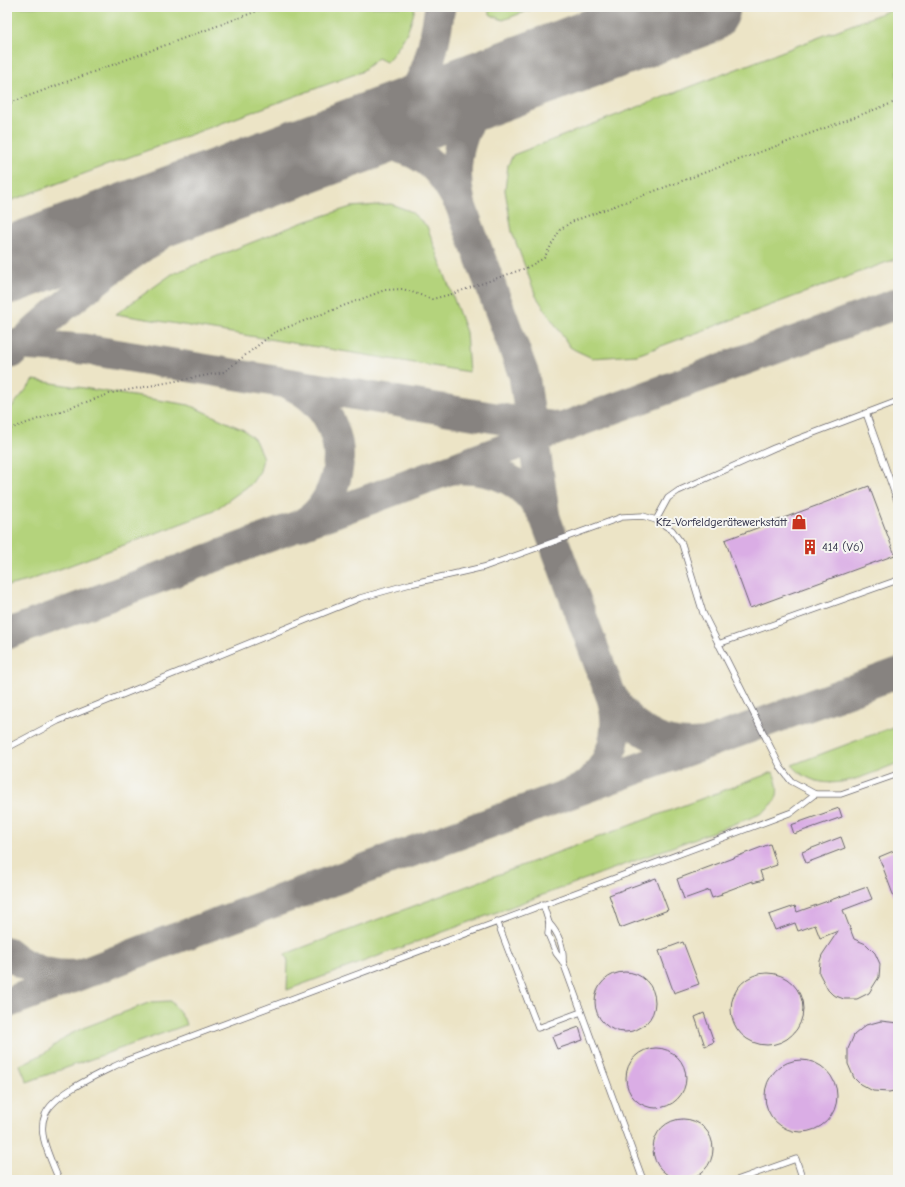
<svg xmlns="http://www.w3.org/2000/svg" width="905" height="1187" font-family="'Comic Neue',sans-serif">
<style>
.green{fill:#b4d37b;stroke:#6b7a5b}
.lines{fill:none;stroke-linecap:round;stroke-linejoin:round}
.taxiway{stroke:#878380;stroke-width:31}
.runway{stroke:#878380;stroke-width:77}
.building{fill:#daade5}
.lane-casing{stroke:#69666c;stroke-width:7}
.path{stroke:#69666c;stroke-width:2;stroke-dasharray:1 3;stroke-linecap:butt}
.lane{stroke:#fff;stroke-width:5.5}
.labels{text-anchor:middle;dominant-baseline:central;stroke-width:4;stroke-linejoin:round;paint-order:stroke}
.poi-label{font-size:12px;fill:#22223b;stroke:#f6f6f2;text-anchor:end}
</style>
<rect width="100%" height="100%" fill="#f6f6f2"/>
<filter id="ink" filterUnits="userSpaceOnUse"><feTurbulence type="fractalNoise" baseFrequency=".025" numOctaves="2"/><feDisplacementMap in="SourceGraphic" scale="8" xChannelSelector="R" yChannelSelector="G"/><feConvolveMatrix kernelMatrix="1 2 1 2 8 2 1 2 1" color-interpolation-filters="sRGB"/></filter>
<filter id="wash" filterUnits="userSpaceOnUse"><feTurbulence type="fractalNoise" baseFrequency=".012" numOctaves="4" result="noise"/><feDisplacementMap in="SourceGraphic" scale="16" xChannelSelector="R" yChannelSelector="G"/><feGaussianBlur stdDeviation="0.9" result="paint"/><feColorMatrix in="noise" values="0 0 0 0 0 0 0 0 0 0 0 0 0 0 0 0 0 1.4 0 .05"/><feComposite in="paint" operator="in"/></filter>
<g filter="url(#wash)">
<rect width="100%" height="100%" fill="#ece4c6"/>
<g class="green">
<path d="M7 7H415C411 29 401 46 386 62L378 58 361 72 7 202Z"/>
<path d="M486 7H538L503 20 491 15Z"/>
<path d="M898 7V258L637 355 592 358 575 350 570 347 536 296 512 232 505 190 508 165 513 155Z"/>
<path d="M391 204 410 211 427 226 466 332 469 372 116 314 172 274 301 223 351 207Z"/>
<path d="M34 380 189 405 244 430 255 440 263 458 260 471 251 484 212 512 28 581 7 586V413Z"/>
<path d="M898 725V763C864 776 822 799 792 765Z"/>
<path d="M773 772C782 794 778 803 758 815L287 990 288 961 285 954Z"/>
<path d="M171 1001 184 1019 186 1025 27 1082 20 1065 45 1053 65 1037 83 1028 151 1002Z"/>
</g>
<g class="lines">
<g class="taxiway">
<path d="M351 139C362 133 374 128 384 121 426 93 433 54 440 7"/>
<path d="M320 149C361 140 410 138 440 173 448 183 454 194 460 204L524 375 545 518 610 693C628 727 660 748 700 744"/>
<path d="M460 202C450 162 461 120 493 93 508 82 526 75 542 67"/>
<path d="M7 344 84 349 531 424 550 426"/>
<path d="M12 353C61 305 115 264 172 227 216 199 263 178 309 154"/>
<path d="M293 386C333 405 348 449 332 489 327 502 317 516 305 522"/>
<path d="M457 469C498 468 525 482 545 517"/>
<path d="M7 634 898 303"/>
<path d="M581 789C612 767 623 731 611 695"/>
<path d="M7 952C27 969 48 977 74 975"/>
<path d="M7 1003 160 944 898 673"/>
</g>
<path class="runway" d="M7 266 702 7"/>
</g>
<g id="blocks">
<g class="building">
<path d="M869 486 895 555 750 608 725 540Z"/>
<path d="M839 808 842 817 794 834 791 825Z"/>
<path d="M841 837 845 848 806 863 802 852Z"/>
<path d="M770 844 777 865 760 871 763 880 753 883V881L721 893 722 895 712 898 709 890 684 899 677 879Z"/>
<path d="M898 849V905H897L879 857Z"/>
<path d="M656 878 668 910 620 928 609 895Z"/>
<path d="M867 887 872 899 843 910 854 939 866 944 875 953 880 964 879 977 869 993 857 999H844L833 995 828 990 819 973 820 961 822 955 838 931 820 938 815 925 798 931 795 923 775 930 769 915 795 906 797 912Z"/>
<path d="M683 942 699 984 674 993 659 951Z"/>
<circle cx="625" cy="1002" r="30"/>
<circle cx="767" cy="1009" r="36"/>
<path d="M704 1013 714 1042 705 1046 695 1017Z"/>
<path d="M881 1021 898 1023V1090L889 1092 873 1091 860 1084 854 1078 848 1064V1049L854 1035 866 1025Z"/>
<path d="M579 1027 583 1040 557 1049 552 1037Z"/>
<circle cx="656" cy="1078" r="30"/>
<circle cx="801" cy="1096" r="36"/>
<circle cx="683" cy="1149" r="30"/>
</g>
</g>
</g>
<g filter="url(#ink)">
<use href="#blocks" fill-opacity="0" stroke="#69666c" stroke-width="1"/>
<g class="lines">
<defs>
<g id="lane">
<path d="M866 413 898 503"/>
<path d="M656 520 672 530 682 544 703 613 781 768 791 781 815 794"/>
<path d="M718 644 898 580"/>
<path d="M7 748 58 721 360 598 410 584 484 567 622 517 643 516 656 520 668 498 678 491 774 448 898 401"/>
<path d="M543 904 549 923 548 934 556 953 563 962 643 1180"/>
<path d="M497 921 538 1028 581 1012"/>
<path d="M549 923C559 934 564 946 563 962"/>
<path d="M59 1180C54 1167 47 1153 44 1140 42 1132 42 1122 45 1115 54 1092 104 1072 125 1061L792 812 815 794H841L898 774"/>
<path d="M737 1180 796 1159 803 1180"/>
</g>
</defs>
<use href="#lane" class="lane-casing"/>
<g class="path">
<path d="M7 104 268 7"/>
<path d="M7 430 112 393 224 372 275 332 385 290 403 289 432 299 452 294 526 268 544 258 560 230 571 222 898 101"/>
</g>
<use href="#lane" class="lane"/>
</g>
</g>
<defs>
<symbol id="shop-bare" viewBox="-9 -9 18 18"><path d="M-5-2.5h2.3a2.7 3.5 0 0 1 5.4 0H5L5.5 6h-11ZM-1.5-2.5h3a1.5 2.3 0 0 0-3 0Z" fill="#c8321e" stroke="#f6f6f2" stroke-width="2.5" paint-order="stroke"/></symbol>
<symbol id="building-bare" viewBox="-9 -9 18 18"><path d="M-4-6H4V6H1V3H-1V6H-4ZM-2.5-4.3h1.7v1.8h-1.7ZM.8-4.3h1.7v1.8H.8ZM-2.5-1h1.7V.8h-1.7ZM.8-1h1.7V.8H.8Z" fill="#c8321e" stroke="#f6f6f2" stroke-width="2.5" paint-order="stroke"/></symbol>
</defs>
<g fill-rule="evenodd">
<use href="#shop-bare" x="788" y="511" width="22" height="22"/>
<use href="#building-bare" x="799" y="536" width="22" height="22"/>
</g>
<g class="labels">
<g class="poi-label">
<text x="787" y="522">Kfz-Vorfeldgerätewerkstatt</text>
<text x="822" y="547" text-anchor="start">414 (V6)</text>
</g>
</g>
<rect width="905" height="1187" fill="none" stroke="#f6f6f2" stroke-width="24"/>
</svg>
